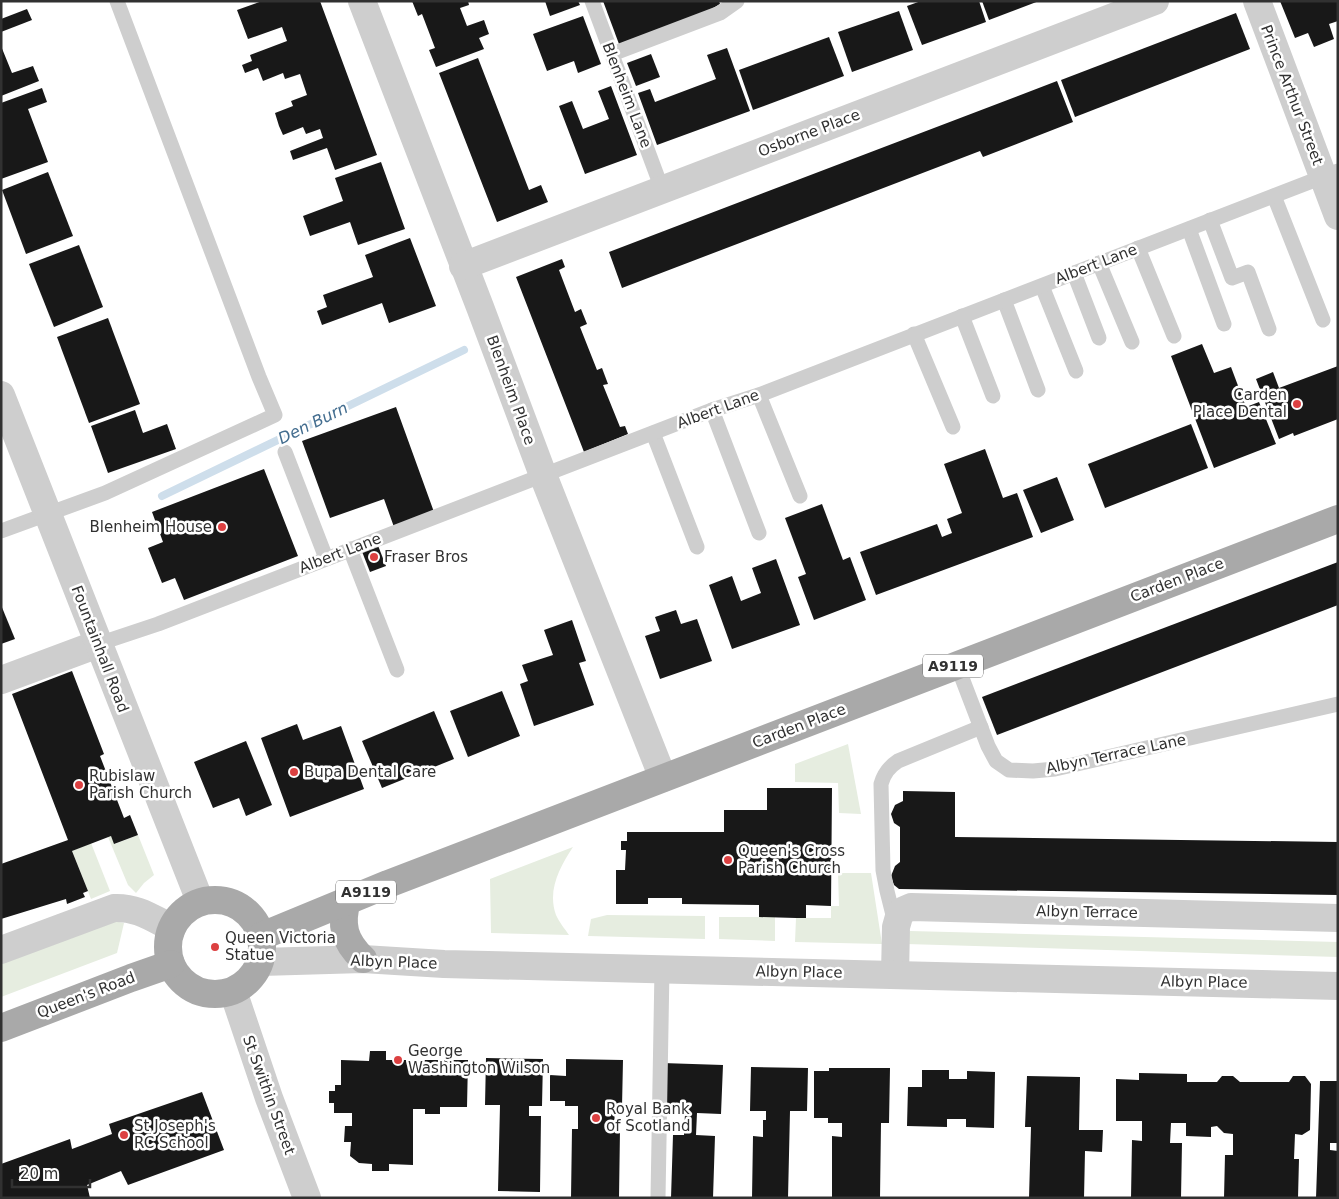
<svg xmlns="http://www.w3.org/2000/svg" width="1339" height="1199" font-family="'DejaVu Sans',sans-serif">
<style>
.green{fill:#e6ede0}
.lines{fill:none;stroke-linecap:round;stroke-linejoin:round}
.stream{stroke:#cedeeb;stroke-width:8}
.building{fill:#181818}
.service{stroke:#cecece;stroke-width:15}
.minor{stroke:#cecece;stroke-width:28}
.tertiary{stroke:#cecece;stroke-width:28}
.primary{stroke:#a9a9a9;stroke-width:28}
.poi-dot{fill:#dc4041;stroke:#fff;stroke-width:2}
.labels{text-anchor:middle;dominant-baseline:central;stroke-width:5;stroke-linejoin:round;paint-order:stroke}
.shield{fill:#fff;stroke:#6f6f6f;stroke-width:1}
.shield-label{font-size:14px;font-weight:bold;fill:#313131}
.street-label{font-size:15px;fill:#313131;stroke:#fff}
.poi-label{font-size:15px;fill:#313131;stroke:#fff;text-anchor:start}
.water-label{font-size:16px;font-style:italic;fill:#436d8f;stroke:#fff}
</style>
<rect width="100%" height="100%" fill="#fff"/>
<g class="green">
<path d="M848 744 861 814 839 813 838 783 795 782V764Z"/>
<path d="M138 835 154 875 144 883 136 893 128 885 108 837 111 836 115 844Z"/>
<path d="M91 843 110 891 91 899 72 851Z"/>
<path d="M573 847C560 867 547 890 556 915 559 922 565 929 569 935L491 933 490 879Z"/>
<path d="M838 873H871L882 944 795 942 796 918H831V906H839Z"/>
<path d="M607 915 705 916V939L588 936 591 919Z"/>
<path d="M719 917H775V941L719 939Z"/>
<path d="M114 921 124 923 117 953 1 997V963Z"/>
<path d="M910 931 1338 942V957L906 944 908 933Z"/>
</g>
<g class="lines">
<path class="stream" d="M162 496 464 350"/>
</g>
<g class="building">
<path d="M262 1H320L377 155 335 170 327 148 293 160 290 151 323 138 320 129 306 134 303 127 283 135 279 126 275 113 293 106 291 101 307 95 300 74 285 79 283 73 263 81 258 68 245 73 242 65 252 61 250 55 287 41 282 27 248 39 237 10Z"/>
<path d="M412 1H468L469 5 460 8 467 26 484 20 489 34 479 38 484 49 436 67 429 50 435 48 422 14 418 16Z"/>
<path d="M545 1H578L580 5 550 16Z"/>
<path d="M603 1H719L720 4 703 14 619 44Z"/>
<path d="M921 1H979L986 22 922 45 907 6Z"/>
<path d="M982 1H1039L989 20Z"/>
<path d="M1280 1H1338V21L1329 24 1334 39 1314 47 1308 33 1295 38Z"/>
<path d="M27 9 32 20 1 32V19Z"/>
<path d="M899 11 913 50 852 72 838 32Z"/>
<path d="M1236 13 1250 49 1075 117 1061 80Z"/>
<path d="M583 16 601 64 578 73 574 61 547 71 533 34Z"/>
<path d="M829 37 844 76 753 110 739 70Z"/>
<path d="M1 46 12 73 33 66 39 81 1 96Z"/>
<path d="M727 48 750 111 657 145 638 93 650 89 655 102 716 79 707 55Z"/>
<path d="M651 54 660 77 636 86 627 63Z"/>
<path d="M478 58 529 190 541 185 548 202 497 222 439 73Z"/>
<path d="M1057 81 1073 122 983 157 980 151 622 288 609 252Z"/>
<path d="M611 86 637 155 585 174 559 106 572 101 583 129 609 119 598 91Z"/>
<path d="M42 88 47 102 28 109 48 162 1 179V103Z"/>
<path d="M381 162 405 229 358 245 350 222 310 236 303 216 343 201 335 178Z"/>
<path d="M48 172 73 236 26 254 2 190Z"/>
<path d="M410 238 436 306 389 323 382 303 322 325 317 311 327 307 323 295 373 277 365 255Z"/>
<path d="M79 245 103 307 54 327 29 264Z"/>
<path d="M562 259 565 267 559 270 575 312 581 309 587 324 580 327 597 370 602 368 608 384 603 385 620 427 625 426 628 434 584 452 516 277Z"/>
<path d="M108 318 140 404 89 423 57 337Z"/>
<path d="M1202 344 1214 373 1231 367 1246 407 1259 402 1276 444 1214 468 1171 356Z"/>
<path d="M1338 366V419L1294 436 1293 433 1279 439 1256 379 1273 372 1279 388Z"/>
<path d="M396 407 434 512 394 527 384 499 330 518 302 441Z"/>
<path d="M135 410 143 433 167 424 176 449 108 473 91 426Z"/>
<path d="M1191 424 1208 468 1105 508 1088 464Z"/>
<path d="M985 449 1003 498 1017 493 1033 537 876 595 860 552 937 524 942 537 952 533 947 519 962 513 944 464Z"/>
<path d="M264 469 298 556 184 600 175 578 162 583 148 548 163 542 152 512Z"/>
<path d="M1057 477 1074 520 1041 533 1023 490Z"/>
<path d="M822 504 843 560 850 557 866 600 814 620 798 577 806 574 785 518Z"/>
<path d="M377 543 386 566 370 572 361 549Z"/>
<path d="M776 559 800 625 732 649 709 585 732 576 741 601 761 593 752 568Z"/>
<path d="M1338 562V605L997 735 982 697Z"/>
<path d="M1 605 15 639 1 644Z"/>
<path d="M676 610 681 624 697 619 712 661 660 679 645 636 660 631 655 617Z"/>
<path d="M572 620 586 661 579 663 594 705 534 726 520 684 528 681 522 665 553 655 544 630Z"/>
<path d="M72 671 104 754 100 756 124 818 130 815 138 835 114 844 111 836 72 851 88 891 83 893 85 897 67 904 66 899 1 919V864L68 840 12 694Z"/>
<path d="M502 691 520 736 468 757 450 711Z"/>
<path d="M434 711 454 759 382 788 362 741Z"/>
<path d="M297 724 303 740 341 726 364 789 290 817 261 738Z"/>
<path d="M246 741 272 805 246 816 239 798 213 808 194 762Z"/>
<path d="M767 788H832L831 906 806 905V918H796L759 917V905L682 904V898H648V904H616V870H625L626 850H621V841H627V832H724V810H767Z"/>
<path d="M903 791 955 792V837L1338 842V895L899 889 894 885 891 876 895 866 900 862V827L894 823 891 814 895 805 903 801Z"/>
<path d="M370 1051H386V1060H468L467 1107H440V1114H425V1109H413V1165L389 1164V1171H372V1164L359 1163 350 1156 351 1142H344L345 1126H352V1113H334V1103H329V1091H335V1085H341V1060L369 1061Z"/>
<path d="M486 1058 543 1059 542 1106H529V1116H541L540 1192 498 1191 500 1105H485Z"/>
<path d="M566 1059 623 1060 622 1107H615L614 1129H620L619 1198H571L572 1129H578V1106H565V1101H550V1075L566 1076Z"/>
<path d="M662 1063 723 1065 721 1114 697 1113 696 1135 715 1136 713 1198H671L673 1135H684L685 1113 660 1112Z"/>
<path d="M751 1067 808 1068 807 1111H790L788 1198H752L753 1136 763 1137V1120H766V1111H750Z"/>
<path d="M829 1068H890L889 1123H881L880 1198H832V1136L842 1137V1123H828V1118H814V1071H829Z"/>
<path d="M922 1070H949V1079H967V1071L995 1072 994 1128 966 1127V1119H947V1127L907 1126 908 1087H922Z"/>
<path d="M1139 1073 1187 1074V1082H1217L1222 1076H1233L1240 1082H1289L1293 1076H1305L1311 1084 1310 1130 1302 1135 1295 1134 1294 1159H1299L1298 1198H1224L1225 1155H1233V1134L1224 1133 1217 1126 1211 1127V1137L1186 1136V1123H1171L1170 1143H1182L1181 1198H1131L1132 1140 1142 1141V1121H1116V1079L1139 1080Z"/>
<path d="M1027 1076 1080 1077 1079 1130H1103L1102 1152 1085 1151 1084 1198H1029L1031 1127H1025Z"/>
<path d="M1320 1081H1338V1143H1330V1150L1338 1151V1198H1316Z"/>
<path d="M202 1092 224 1150 128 1185 121 1171 87 1185 90 1198H1V1164L70 1139 72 1149 112 1134 109 1124Z"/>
</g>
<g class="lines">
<g class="service">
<path d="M592 1 662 189"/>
<path d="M612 54 720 13 737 1"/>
<path d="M1274 196 1323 320"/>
<path d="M1210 220 1232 278 1248 272 1269 329"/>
<path d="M1189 229 1224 324"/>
<path d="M1138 248 1174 336"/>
<path d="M1099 263 1132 342"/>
<path d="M1074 273 1099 338"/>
<path d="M1042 286 1076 371"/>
<path d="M1004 300 1038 390"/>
<path d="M962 316 993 396"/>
<path d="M914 334 953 427"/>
<path d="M759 395 800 496"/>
<path d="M712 410 759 533"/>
<path d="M653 433 697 547"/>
<path d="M285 452 326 558"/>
<path d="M1 531 105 493 275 415 259 377 117 1"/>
<path d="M350 549 397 670"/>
<path d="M98 644 158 624 712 410 759 395 1338 171"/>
<path d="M957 665 988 746 996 761 1009 770 1033 771 1055 769 1338 704"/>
<path d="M895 923 887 891 883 870 881 784C884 773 889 767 898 761L981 727"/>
<path d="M658 1198 662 969"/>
</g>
<g class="minor">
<path d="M362 1 480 307 543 475 663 778"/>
<path d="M1257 1 1338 216"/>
<path d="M463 266 1155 1"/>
<path d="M1 680 98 644"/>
<path d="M1 950 114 908C137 907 152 918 172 928"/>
<path d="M895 975 896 927 900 913 904 910 911 907 1338 918"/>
</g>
<g class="tertiary">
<path d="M1 395 200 901"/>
<path d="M261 962 363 959 444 964 1338 986"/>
<path d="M233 991 269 1098 307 1198"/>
</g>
<g class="primary">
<circle cx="215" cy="947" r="47"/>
<path d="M347 900C340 925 344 941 363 959"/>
<path d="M262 936 388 884 1338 519"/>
<path d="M1 1028 131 978 171 964"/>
</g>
</g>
<g class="poi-dot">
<circle cx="1297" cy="404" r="5"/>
<circle cx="222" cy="527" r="5"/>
<circle cx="374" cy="557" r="5"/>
<circle cx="294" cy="772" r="5"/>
<circle cx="79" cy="785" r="5"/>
<circle cx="728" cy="860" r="5"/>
<circle cx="215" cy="947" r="5"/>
<circle cx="398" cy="1060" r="5"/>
<circle cx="596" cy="1118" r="5"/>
<circle cx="124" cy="1135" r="5"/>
</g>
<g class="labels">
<g class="shield">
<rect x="923" y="654.5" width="60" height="23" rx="4"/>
<rect x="336" y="880.5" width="60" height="23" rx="4"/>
</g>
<g class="shield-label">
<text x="953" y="666">A9119</text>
<text x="366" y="892">A9119</text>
</g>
<g class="street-label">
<text transform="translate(627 95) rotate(69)">Blenheim Lane</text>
<text transform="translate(1292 95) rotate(69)">Prince Arthur Street</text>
<text transform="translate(809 133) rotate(-21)">Osborne Place</text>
<text transform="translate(1096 264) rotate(-21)">Albert Lane</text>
<text transform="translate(511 390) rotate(70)">Blenheim Place</text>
<text transform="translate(718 409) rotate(-20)">Albert Lane</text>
<text transform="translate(340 553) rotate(-21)">Albert Lane</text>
<text transform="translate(1177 580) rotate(-21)">Carden Place</text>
<text transform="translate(100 649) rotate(69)">Fountainhall Road</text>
<text transform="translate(799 726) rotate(-21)">Carden Place</text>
<text transform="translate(1116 754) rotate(-12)">Albyn Terrace Lane</text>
<text transform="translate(1087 912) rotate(1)">Albyn Terrace</text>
<text transform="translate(394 962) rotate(2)">Albyn Place</text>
<text transform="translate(799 972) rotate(1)">Albyn Place</text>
<text transform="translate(1204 982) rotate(1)">Albyn Place</text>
<text transform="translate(86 995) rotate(-21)">Queen's Road</text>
<text transform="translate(269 1095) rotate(70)">St Swithin Street</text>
</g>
<g class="poi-label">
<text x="1287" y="395" text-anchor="end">Carden<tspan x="1287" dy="17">Place Dental</tspan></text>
<text x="212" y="527" text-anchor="end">Blenheim House</text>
<text x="384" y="557">Fraser Bros</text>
<text x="304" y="772">Bupa Dental Care</text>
<text x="89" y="776">Rubislaw<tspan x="89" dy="17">Parish Church</tspan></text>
<text x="738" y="851">Queen's Cross<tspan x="738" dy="17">Parish Church</tspan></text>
<text x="225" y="938">Queen Victoria<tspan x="225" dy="17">Statue</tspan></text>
<text x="408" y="1051">George<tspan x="408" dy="17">Washington Wilson</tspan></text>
<text x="606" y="1109">Royal Bank<tspan x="606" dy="17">of Scotland</tspan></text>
<text x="134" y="1126">St Joseph's<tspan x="134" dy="17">RC School</tspan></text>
</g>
<g class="water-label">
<text transform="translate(313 423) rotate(-26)">Den Burn</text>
</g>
</g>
<rect width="1339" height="1199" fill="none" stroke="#313131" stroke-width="5"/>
<path d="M12 1179v8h78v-8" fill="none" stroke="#313131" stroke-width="2.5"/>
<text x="20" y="1179" font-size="15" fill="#313131" stroke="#ffffff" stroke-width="4" paint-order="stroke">20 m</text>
</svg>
